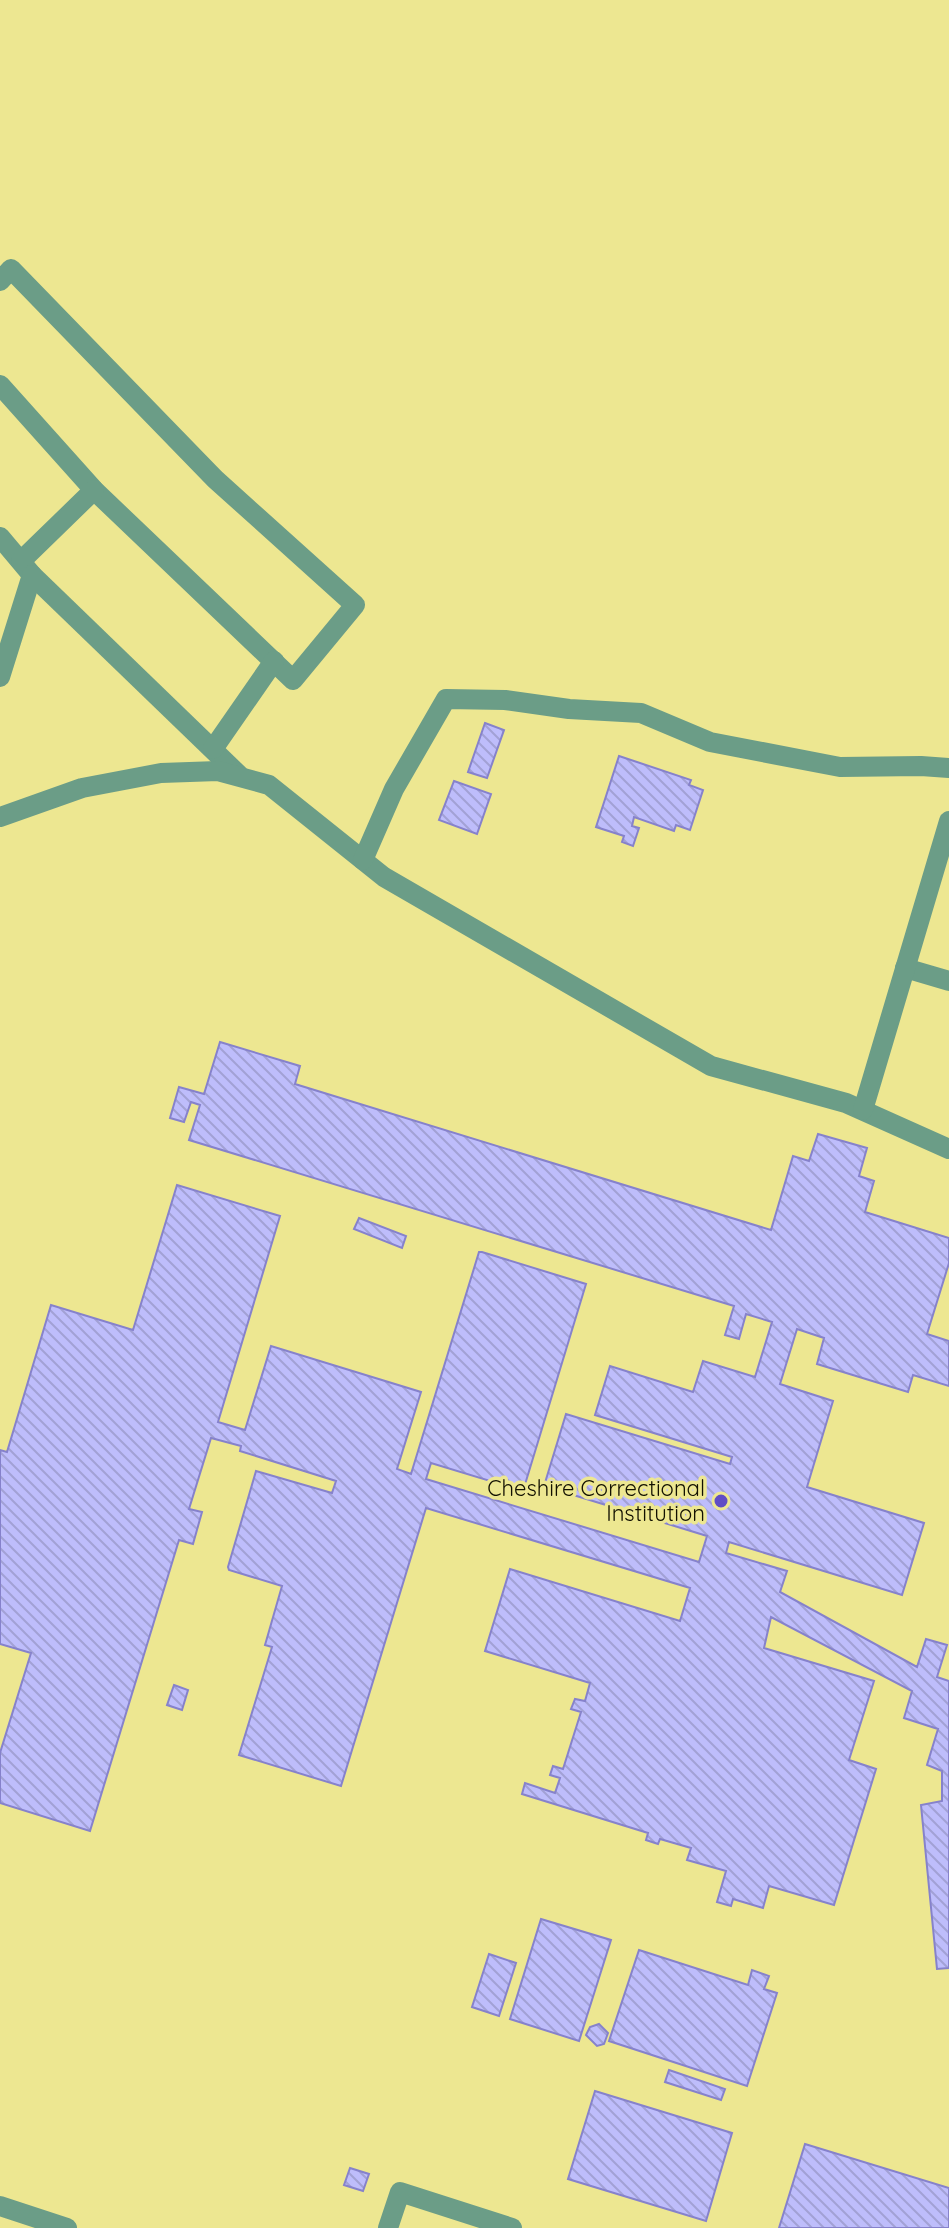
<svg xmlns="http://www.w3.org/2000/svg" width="949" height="2228" font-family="Quicksand,sans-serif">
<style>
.building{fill:url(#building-back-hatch);stroke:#8682cb;stroke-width:2}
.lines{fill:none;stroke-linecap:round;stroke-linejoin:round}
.minor{stroke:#6b9d87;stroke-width:20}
.poi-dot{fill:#604dc5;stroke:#ede791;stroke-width:3}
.labels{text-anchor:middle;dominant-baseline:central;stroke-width:7;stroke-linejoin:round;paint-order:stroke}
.poi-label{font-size:22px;fill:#121000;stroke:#ede791;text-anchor:end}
</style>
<defs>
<pattern id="building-back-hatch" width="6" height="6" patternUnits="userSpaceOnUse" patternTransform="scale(2)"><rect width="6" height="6" fill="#bebdfb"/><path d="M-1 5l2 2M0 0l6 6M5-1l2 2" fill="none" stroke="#a2a1d5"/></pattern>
</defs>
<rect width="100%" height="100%" fill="#ede791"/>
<g class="building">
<path d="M485 723 504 730 487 778 468 772Z"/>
<path d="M619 756 691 780 689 785 703 790 690 830 676 825 674 831 634 817 632 826 639 828 633 846 622 842 624 836 596 827Z"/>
<path d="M454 781 491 794 477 834 439 820Z"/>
<path d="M220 1042 300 1066 295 1084 771 1230 793 1156 809 1161 818 1134 867 1148 859 1176 874 1181 865 1212 949 1238V1263L927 1334 949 1341V1386L913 1375 908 1392 817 1364 824 1338 797 1329 780 1384 833 1401 807 1487 924 1523 902 1595 729 1542 726 1553 787 1571 780 1592 917 1667 926 1639 947 1645 937 1677 949 1681V1968L937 1969 921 1805 942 1801V1771L927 1765 938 1729 904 1718 912 1691 771 1617 764 1648 874 1681 849 1760 876 1769 834 1905 769 1886 763 1908 733 1899 731 1906 717 1902 726 1871 687 1860 691 1848 660 1839 658 1844 646 1840 648 1833 522 1794 525 1783 555 1793 560 1778 550 1775 553 1766 563 1769 581 1712 571 1709 575 1699 585 1701 590 1683 485 1651 510 1569 680 1621 690 1588 426 1508 341 1786 239 1755 272 1647 265 1645 282 1586 229 1570 228 1567 256 1471 332 1493 336 1481 240 1451 241 1446 211 1438 189 1509 202 1512 193 1544 179 1540 90 1831 0 1803V1753L31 1653 0 1644V1450L7 1452 51 1305 133 1330 177 1185 280 1216 218 1422 245 1430 271 1346 421 1392 397 1469 411 1474 479 1252H482L586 1284 523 1491 431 1463 426 1479 699 1562 707 1536 544 1486 566 1414 730 1464 732 1457 595 1415 610 1366 693 1392 703 1361 755 1377 772 1322 746 1314 739 1339 725 1335 734 1306 189 1140 200 1105 191 1102 184 1122 170 1118 179 1087 204 1094Z"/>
<path d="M359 1218 406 1236 402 1248 354 1229Z"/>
<path d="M174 1685 188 1690 182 1710 167 1705Z"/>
<path d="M541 1919 611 1940 579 2041 510 2019Z"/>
<path d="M639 1950 748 1985 752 1970 769 1976 764 1989 777 1993 747 2086 609 2041Z"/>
<path d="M489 1954 516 1963 499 2016 472 2007Z"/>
<path d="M599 2024 608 2033 604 2044 597 2046 586 2035 590 2027Z"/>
<path d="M669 2070 725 2089 721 2100 665 2082Z"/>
<path d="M595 2091 732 2133 706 2221 568 2179Z"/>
<path d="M805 2144 949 2188V2228H779Z"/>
<path d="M350 2168 369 2174 363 2191 344 2185Z"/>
</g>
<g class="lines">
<g class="minor">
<path d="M0 281 11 269 215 479 355 605 293 680 94 490 0 385"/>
<path d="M0 537 32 575 0 677"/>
<path d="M21 561 94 490"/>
<path d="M32 575 239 775"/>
<path d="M213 749 274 661"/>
<path d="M0 817 82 788 161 773 218 771 269 785 384 877 711 1066 846 1103 949 1149"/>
<path d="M363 860 394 789 446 699 505 700 569 709 641 713 710 742 840 767 921 766 949 768"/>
<path d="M905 968 949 981"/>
<path d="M863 1110 949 821"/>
<path d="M0 2206 67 2228"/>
<path d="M388 2228 400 2192 512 2228"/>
</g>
</g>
<circle class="poi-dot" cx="721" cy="1501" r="8"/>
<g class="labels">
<g class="poi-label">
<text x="705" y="1488">Cheshire Correctional<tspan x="705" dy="25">Institution</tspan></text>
</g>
</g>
</svg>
